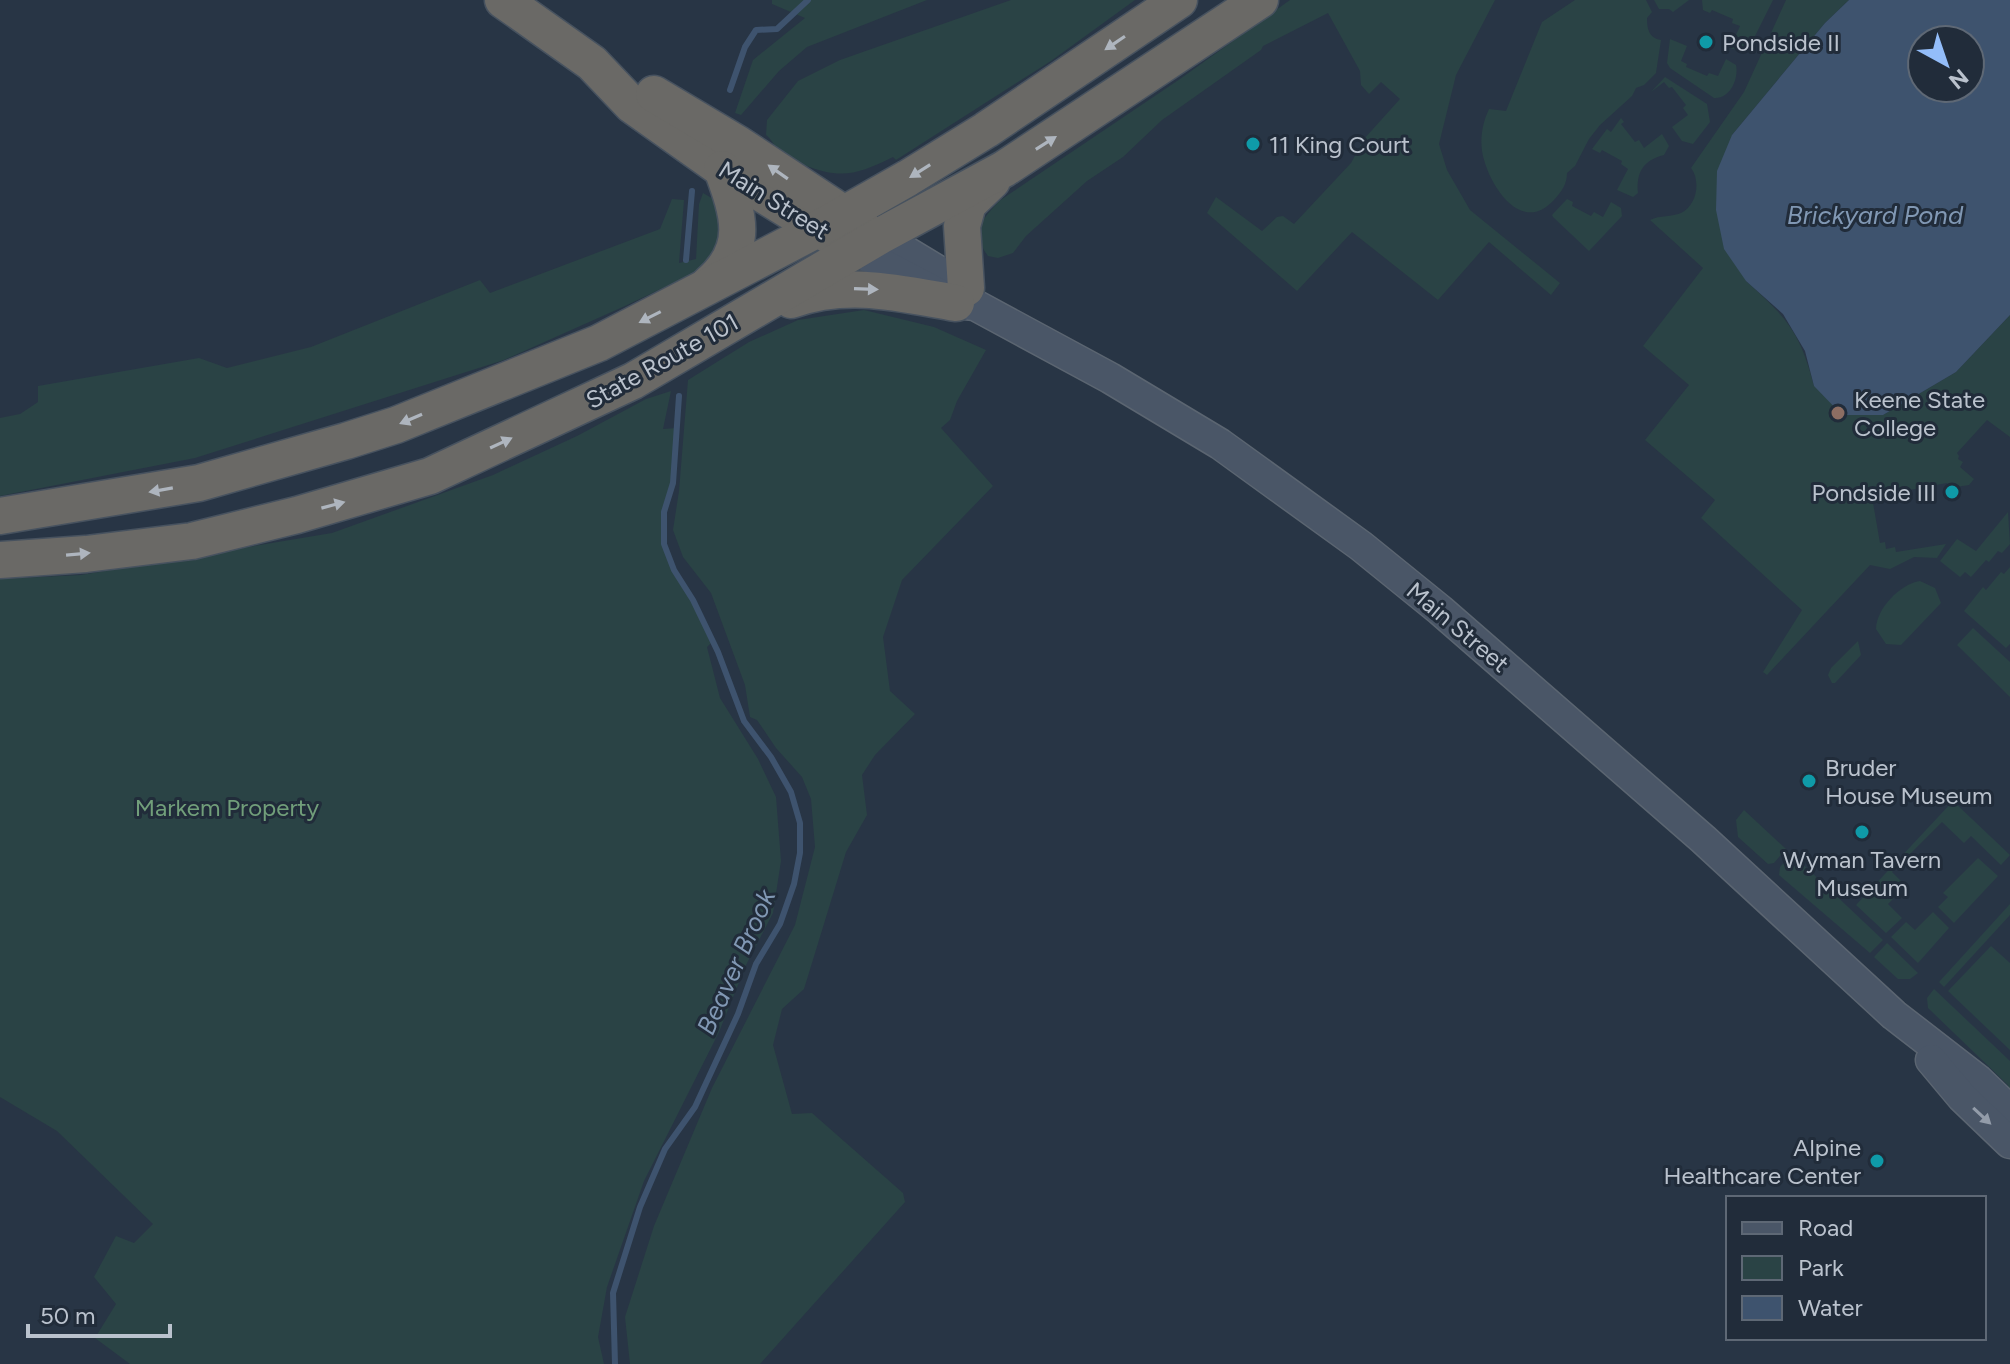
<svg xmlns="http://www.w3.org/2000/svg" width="2010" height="1364" font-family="Figtree,sans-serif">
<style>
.green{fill:#2a4345}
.water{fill:#3e536e;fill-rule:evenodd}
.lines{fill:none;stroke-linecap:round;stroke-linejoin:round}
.stream{stroke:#3e536e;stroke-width:6}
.secondary-casing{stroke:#5b6571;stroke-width:33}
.trunk-casing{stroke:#47525f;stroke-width:39}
.secondary{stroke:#4a5667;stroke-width:30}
.trunk{stroke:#6a6966;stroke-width:36}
.oneway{fill:#aeb5be}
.oneway2{fill:#939ca9}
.culture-dot{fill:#0f9aa8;stroke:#212c3a;stroke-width:3}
.education-dot{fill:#8d6e63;stroke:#212c3a;stroke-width:3}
.labels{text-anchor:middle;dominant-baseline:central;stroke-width:6;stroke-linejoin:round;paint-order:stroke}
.poi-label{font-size:24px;fill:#bac2cd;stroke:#212c3a;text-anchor:start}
.street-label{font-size:24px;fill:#bac2cd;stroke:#212c3a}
.park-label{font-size:24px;fill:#719e7a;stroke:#212c3a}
.water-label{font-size:26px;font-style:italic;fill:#8198b4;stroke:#212c3a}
</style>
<rect width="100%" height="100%" fill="#283545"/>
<g class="green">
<path d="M772 0H927L807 47 779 71 741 115 735 113 753 60 805 18 772 4Z"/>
<path d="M1011 0H1135L1051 61 896 160 893 157C858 174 842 180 804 165 795 161 784 156 777 149 773 144 772 140 766 135L767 120 798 81 840 60Z"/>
<path d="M1290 0H1495L1456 75 1439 144 1447 170 1470 210 1560 283 1551 295 1489 242 1438 300 1352 232 1297 291 1207 213 1216 197 1262 231 1277 217 1283 216 1294 224 1351 163 1364 139 1400 99 1381 82 1369 94 1361 85 1360 71 1328 13 1263 46 1261 50 1162 120 1123 157 1087 181 1026 236 1013 253 998 258 988 256C970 231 981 221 999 201L1180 79Z"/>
<path d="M1575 0H1646L1652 12 1647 18C1647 29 1649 38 1661 40L1656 73 1644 85 1636 88 1632 96 1600 125 1589 139 1575 166 1567 173C1567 184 1562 191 1554 200 1520 237 1487 182 1482 151 1480 136 1483 122 1489 109L1506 111 1542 22Z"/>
<path d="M1654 0H1689L1673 12 1669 9H1659Z"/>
<path d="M1702 0H1773L1749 48 1742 52 1730 48 1740 26 1732 23 1733 19 1712 10 1710 13 1703 10Z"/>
<path d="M1786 0H1849L1825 23 1732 135 1746 281C1787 318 1800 332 1814 386L1883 415 1956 372 2010 315V437L1987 420 1957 453 1959 456 1958 459 1963 462 1960 467 1974 479 1969 485 1949 488 1947 483 1872 497 1880 543 1885 542 1886 549 1895 547 1896 552 1946 544 1937 558 1914 557 1890 569 1870 565 1767 675 1763 672 1802 610 1701 518 1715 500 1645 440 1689 385 1643 346 1703 268 1650 220C1660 215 1672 217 1681 213 1697 205 1701 181 1691 168L1744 92Z"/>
<path d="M1670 39 1687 46 1681 61 1687 64 1686 67 1707 76 1709 73 1718 76 1726 59 1736 65C1739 79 1730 99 1714 98L1670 68 1667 63Z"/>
<path d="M1665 77 1707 104 1710 122 1693 144 1682 141 1672 127 1688 115 1683 108 1686 105 1672 87 1669 88 1664 82 1651 92Z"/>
<path d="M1621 118 1624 122 1621 124 1635 142 1639 140 1644 148 1662 134 1669 146 1664 155C1643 160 1636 173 1638 193L1633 197 1617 190 1628 169 1621 164 1622 161 1602 150 1600 153 1592 149 1607 129 1611 132Z"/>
<path d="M703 193 715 200 727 216 709 266 625 306 504 360 195 458 0 496V418L20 414 38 402V386L199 358 227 368 311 347 480 280 490 293 660 229 672 199 684 200 679 263 696 259 699 204Z"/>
<path d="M1567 199 1573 202 1572 206 1591 216 1594 212 1603 217 1611 202 1621 208 1622 216 1589 251 1553 217 1552 215Z"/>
<path d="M864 310 934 327 986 350 957 401 950 420 941 428 993 486 902 580 883 637 890 691 915 714 875 755 862 775 867 815 846 852 804 989 782 1009 773 1045 792 1114 812 1113 903 1193 905 1202 760 1364H630L625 1317 654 1226 712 1088 795 925 815 847 811 799 802 777 776 748 757 720 750 717 745 685 711 593 683 557 673 530 679 491 688 380 749 342 798 320Z"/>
<path d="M671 391 663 429 677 428 673 483 664 512V544L674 570 693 600 713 641 707 647 720 698 758 759 776 797 781 861 773 913 746 965 719 1032 644 1181 607 1287 598 1337 604 1364H130L95 1338 116 1304 94 1277 116 1236 134 1243 153 1224 57 1131 0 1097V579L81 575 332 533 493 475 577 436 646 399Z"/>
<path d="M2008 512 2010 544 2002 553 1998 551 1989 562 1986 560 1971 577 1965 572 1960 577 1940 561 1957 539 1976 551Z"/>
<path d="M2010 567V644L2006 648 1964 611 1983 587 1986 590 2001 572 2004 574Z"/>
<path d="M1920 581 1935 588 1941 603 1901 645 1886 644 1876 629C1876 609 1900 584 1920 581Z"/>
<path d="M1973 628 2010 662V697L1957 645Z"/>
<path d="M1858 641 1861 655 1835 683H1832L1828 675 1831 668Z"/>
<path d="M1953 801 2010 855 2001 865 1971 836 1964 843 1942 822 1892 872 1906 886 1888 904 1902 918 1886 933 1856 905Z"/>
<path d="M1744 810 1786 849 1774 863 1768 864 1738 837 1736 820Z"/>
<path d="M1792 854 1883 940 1870 953 1779 875 1780 867Z"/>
<path d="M1978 858 1998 876 1954 923 1938 907 1948 897 1943 893Z"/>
<path d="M2010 904V915L1944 987 1939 982Z"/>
<path d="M1933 912 1949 928 1918 963 1891 937 1906 922 1915 930Z"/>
<path d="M1887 943 1918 973 1910 979H1898L1874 957Z"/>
<path d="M1991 946 2010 963V1050L1948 991Z"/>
<path d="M1934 989 2010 1061V1095L2008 1085 1928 1008 1927 998Z"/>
</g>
<path class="water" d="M1849 0H2010V315L1956 372 1883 415H1842L1814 386 1805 351 1783 314 1746 281 1724 249 1716 210 1717 171 1732 135 1825 23ZM1922 40H1970V88H1922Z"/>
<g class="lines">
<g class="stream">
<path d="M730 90 745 47 756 30 777 29 808 0"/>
<path d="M686 260 692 191"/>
<path d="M615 1364 613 1293 640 1207 665 1149 695 1107 738 1014 756 964 780 924 794 884 800 853V823L791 792 771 757 744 721 718 652 693 600 674 570 664 544V512L673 483 679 396"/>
</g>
<defs>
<g id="secondary">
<path d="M880 236 953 280"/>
<path d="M856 250 956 303 975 305 1110 378 1220 444 1361 546 1440 610 1703 839 1894 1015 1978 1080 2010 1111"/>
<path d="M1931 1060 1962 1097 2010 1143"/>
</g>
<g id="trunk">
<path d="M503 0 592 63 632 105 722 169 835 239"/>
<path d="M654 94 738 144 861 225"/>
<path d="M709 284C751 248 738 213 722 169"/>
<path d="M966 288 962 226 968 204 992 181"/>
<path d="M791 300C848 280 898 293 956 303"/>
<path d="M0 516 199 483 346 441 396 425 599 343 818 229 908 178 986 130 1179 0"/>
<path d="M0 560 86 554 192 541 297 515 430 476 633 381 880 236 1004 169 1260 0"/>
</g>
</defs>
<use href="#secondary" class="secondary-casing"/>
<use href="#trunk" class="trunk-casing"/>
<use href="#secondary" class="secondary"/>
<use href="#trunk" class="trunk"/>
</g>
<defs><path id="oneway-solid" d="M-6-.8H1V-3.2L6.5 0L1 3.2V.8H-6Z" transform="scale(2)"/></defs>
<g class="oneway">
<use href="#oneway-solid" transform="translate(1115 43) rotate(146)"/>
<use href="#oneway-solid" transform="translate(1046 143) rotate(-32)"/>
<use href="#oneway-solid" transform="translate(920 171) rotate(148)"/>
<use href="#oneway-solid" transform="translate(778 172) rotate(-145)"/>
<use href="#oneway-solid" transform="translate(866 289) rotate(2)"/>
<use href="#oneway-solid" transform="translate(650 317) rotate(153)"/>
<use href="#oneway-solid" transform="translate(411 419) rotate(157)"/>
<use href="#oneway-solid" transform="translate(501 443) rotate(-25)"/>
<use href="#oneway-solid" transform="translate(161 490) rotate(170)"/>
<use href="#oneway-solid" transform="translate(333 505) rotate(-15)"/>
<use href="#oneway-solid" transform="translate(78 554) rotate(-5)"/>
</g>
<use class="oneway2" href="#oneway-solid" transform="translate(1982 1116) rotate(43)"/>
<g class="culture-dot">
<circle cx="1706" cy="42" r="8"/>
<circle cx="1253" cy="144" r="8"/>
<circle cx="1952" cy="492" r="8"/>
<circle cx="1809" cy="781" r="8"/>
<circle cx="1862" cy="832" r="8"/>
<circle cx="1877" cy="1161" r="8"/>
</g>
<circle class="education-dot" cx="1838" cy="413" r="8"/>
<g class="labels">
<g class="poi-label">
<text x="1722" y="42">Pondside II</text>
<text x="1269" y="144">11 King Court</text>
<text x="1854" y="399">Keene State<tspan x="1854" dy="28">College</tspan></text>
<text x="1936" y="492" text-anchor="end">Pondside III</text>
<text x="1825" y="767">Bruder<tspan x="1825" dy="28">House Museum</tspan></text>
<text x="1862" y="859" text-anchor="middle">Wyman Tavern<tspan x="1862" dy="28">Museum</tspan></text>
<text x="1861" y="1147" text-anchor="end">Alpine<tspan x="1861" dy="28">Healthcare Center</tspan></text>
</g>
<g class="street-label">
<text transform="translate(774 200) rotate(32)">Main Street</text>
<text transform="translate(662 361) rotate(-29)">State Route 101</text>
<text transform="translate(1458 627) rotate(40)">Main Street</text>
</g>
<g class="park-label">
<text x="227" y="807">Markem Property</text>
</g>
<g class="water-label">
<text x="1875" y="215">Brickyard Pond</text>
<text transform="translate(736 962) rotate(-66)">Beaver Brook</text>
</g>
</g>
<rect x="1726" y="1196" width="260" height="144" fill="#212c3a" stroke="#5e6875" stroke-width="2"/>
<rect x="1742" y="1222" width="40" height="12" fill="#4a5667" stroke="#5e6875" stroke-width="2"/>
<text x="1798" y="1236" font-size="24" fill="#bac2cd">Road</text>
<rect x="1742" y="1256" width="40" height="24" fill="#2a4345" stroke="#5e6875" stroke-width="2"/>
<text x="1798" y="1276" font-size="24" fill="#bac2cd">Park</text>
<rect x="1742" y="1296" width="40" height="24" fill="#3e536e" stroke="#5e6875" stroke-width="2"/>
<text x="1798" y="1316" font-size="24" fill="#bac2cd">Water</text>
<g transform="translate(1946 64) rotate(140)"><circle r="38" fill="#212c3a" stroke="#5e6875" stroke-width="2"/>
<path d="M0-6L14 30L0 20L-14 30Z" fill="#93bdf9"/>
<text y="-12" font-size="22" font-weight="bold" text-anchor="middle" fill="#bac2cd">N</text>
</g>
<path d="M28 1324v12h142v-12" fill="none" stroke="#bac2cd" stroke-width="4"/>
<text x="40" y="1324" font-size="24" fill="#bac2cd" stroke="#212c3a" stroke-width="6" paint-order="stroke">50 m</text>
</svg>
